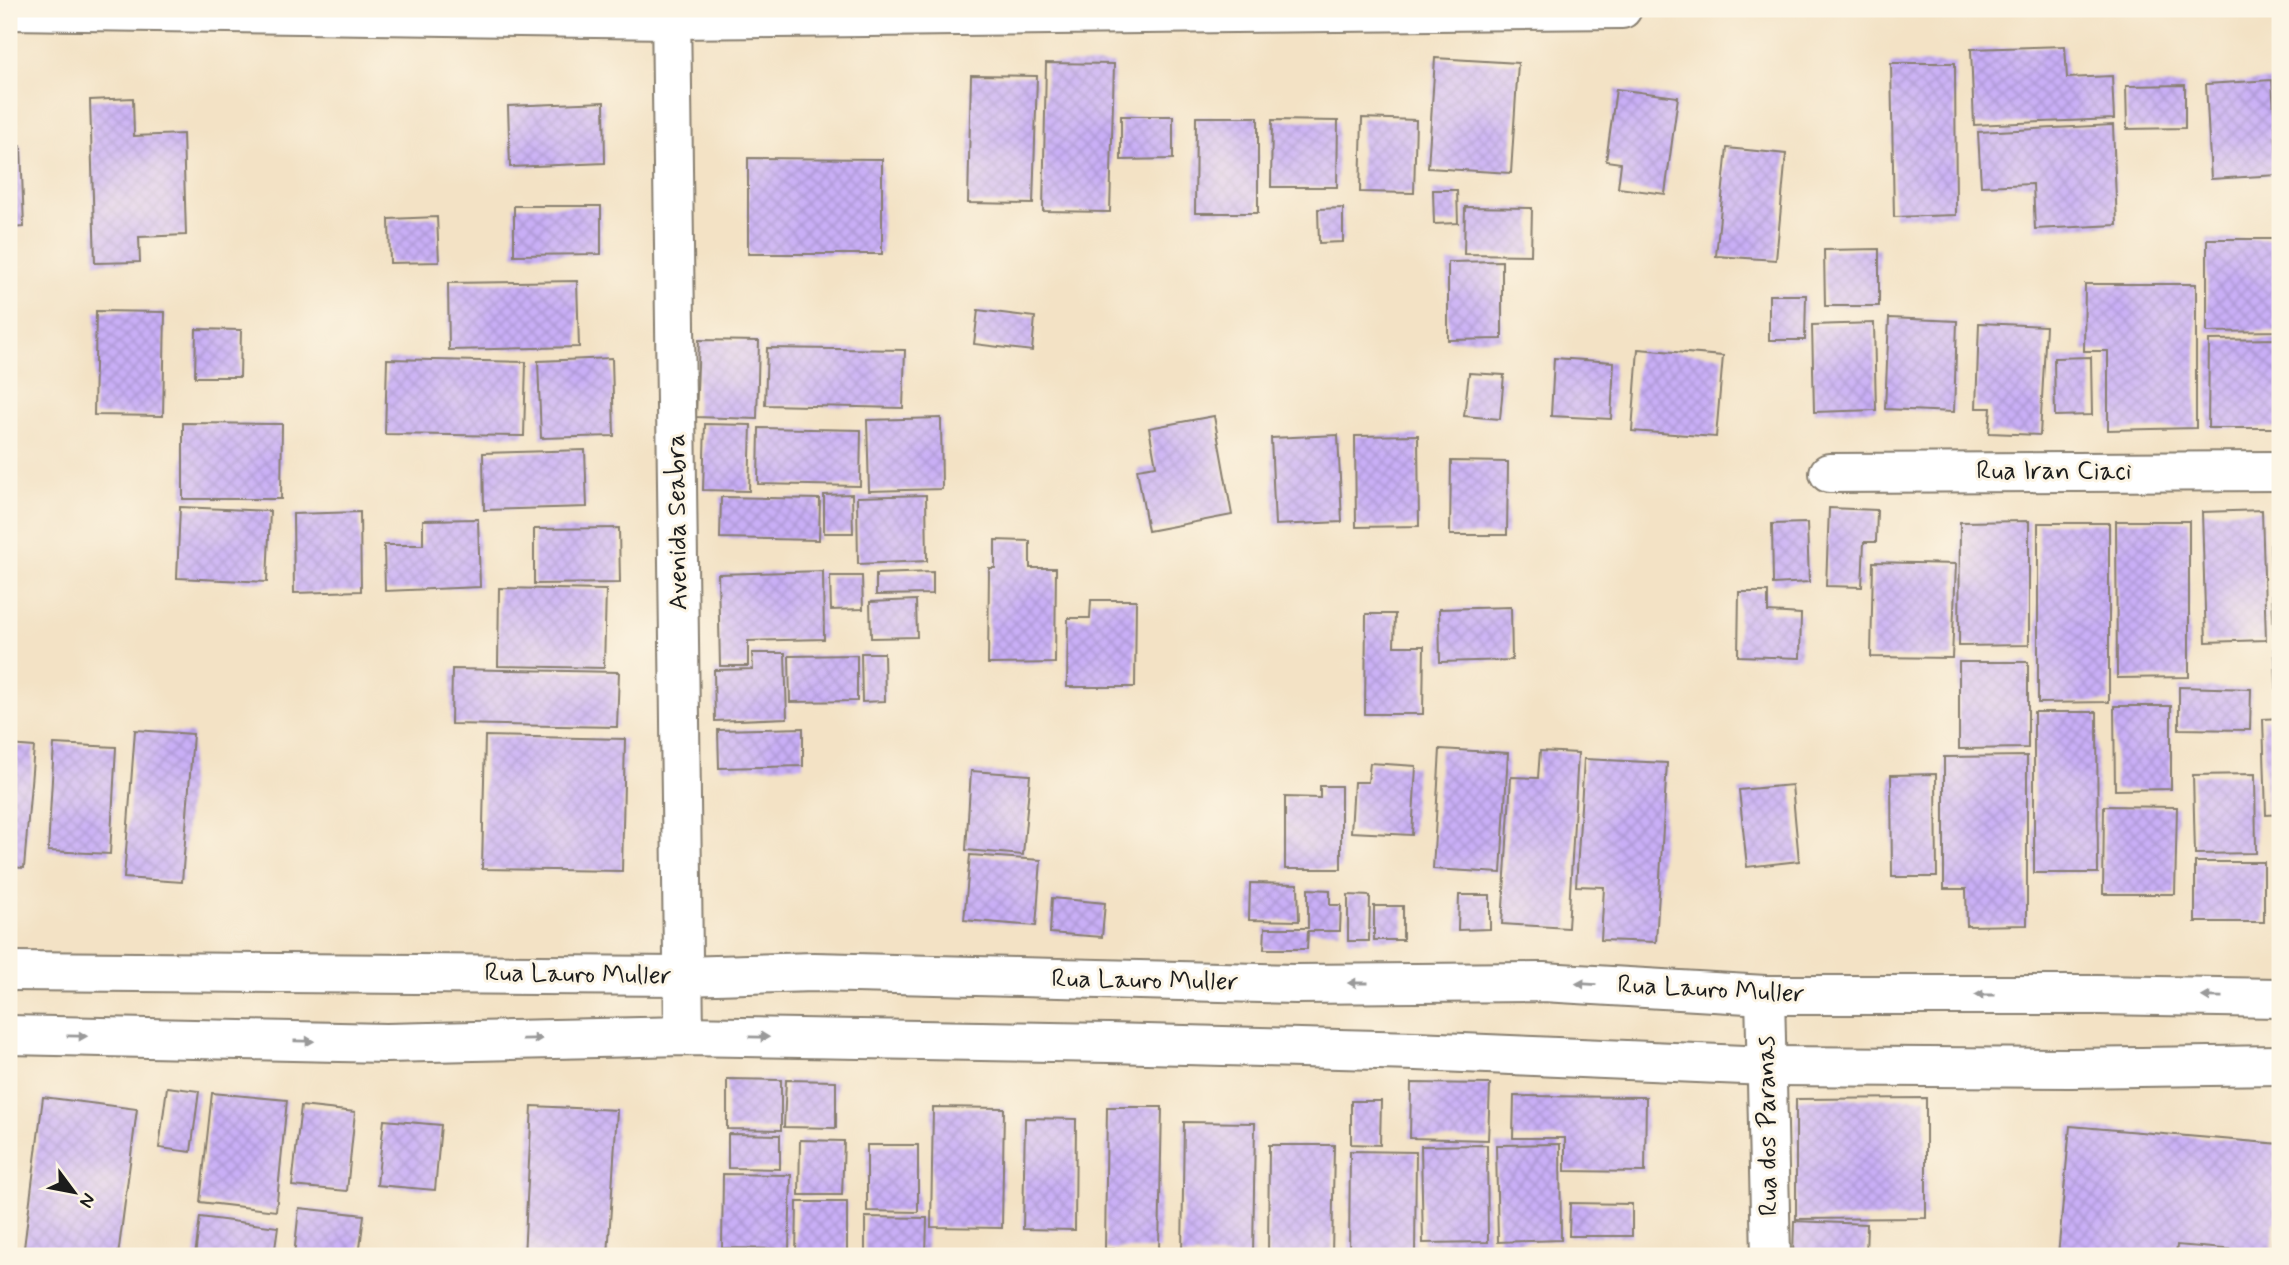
<svg xmlns="http://www.w3.org/2000/svg" width="2289" height="1265" font-family="Mynerve,sans-serif">
<style>
.building{fill:url(#building-cross-hatch)}
.lines{fill:none;stroke-linecap:round;stroke-linejoin:round}
.minor-casing{stroke:#887f70;stroke-width:42}
.tertiary-casing{stroke:#887f70;stroke-width:42}
.minor{stroke:#fff;stroke-width:38}
.tertiary{stroke:#fff;stroke-width:38}
.oneway{fill:#999}
.labels{text-anchor:middle;dominant-baseline:central;stroke-width:6;stroke-linejoin:round;paint-order:stroke}
.street-label{font-size:26px;fill:#1c1c1c;stroke:#fcf5e5}
</style>
<defs>
<pattern id="building-cross-hatch" width="8" height="8" patternUnits="userSpaceOnUse" patternTransform="scale(1.75)"><rect width="8" height="8" fill="#c9aff6"/><path d="M0 0l8 8M0 8l8-8" fill="none" stroke="#ac96d2"/></pattern>
</defs>
<rect width="100%" height="100%" fill="#fcf5e5"/>
<filter id="ink" filterUnits="userSpaceOnUse"><feTurbulence type="fractalNoise" baseFrequency=".0143" numOctaves="2"/><feDisplacementMap in="SourceGraphic" scale="14" xChannelSelector="R" yChannelSelector="G"/><feConvolveMatrix kernelMatrix="1 2 1 2 8 2 1 2 1" color-interpolation-filters="sRGB"/></filter>
<filter id="wash" filterUnits="userSpaceOnUse"><feTurbulence type="fractalNoise" baseFrequency=".00686" numOctaves="4" result="noise"/><feDisplacementMap in="SourceGraphic" scale="28" xChannelSelector="R" yChannelSelector="G"/><feGaussianBlur stdDeviation="1.57" result="paint"/><feColorMatrix in="noise" values="0 0 0 0 0 0 0 0 0 0 0 0 0 0 0 0 0 1.4 0 .05"/><feComposite in="paint" operator="in"/></filter>
<g filter="url(#wash)">
<rect width="100%" height="100%" fill="#f3e2c5"/>
<g id="blocks">
<g class="building">
<path d="M2065 46 2067 78 2112 76 2114 119 1974 125 1971 49Z"/>
<path d="M1435 58 1518 63 1511 173 1428 168Z"/>
<path d="M1046 63 1114 64 1110 212 1043 211Z"/>
<path d="M1891 63H1955L1956 215 1894 217Z"/>
<path d="M971 75 1037 76 1033 204 968 203Z"/>
<path d="M2272 80 2278 175 2211 179 2206 84Z"/>
<path d="M2185 85V128L2127 129 2126 86Z"/>
<path d="M1616 89 1678 97 1665 194 1618 188 1621 163 1606 161Z"/>
<path d="M133 98 134 136 183 134 186 235 139 237 140 262 95 263 90 100Z"/>
<path d="M604 102 605 163 510 167 508 106Z"/>
<path d="M1121 116H1173V159L1121 160Z"/>
<path d="M1196 117H1258V213H1195Z"/>
<path d="M1362 118 1416 120 1414 193 1360 192Z"/>
<path d="M1272 120 1338 121 1337 187H1271Z"/>
<path d="M2113 125 2117 225 2035 229 2033 184 1981 186 1978 132Z"/>
<path d="M9 146H21L24 227 9 228Z"/>
<path d="M1727 148 1786 154 1776 260 1716 256Z"/>
<path d="M748 158 882 159V254H748Z"/>
<path d="M1433 190H1457L1458 223 1434 224Z"/>
<path d="M514 206H601V254L514 255Z"/>
<path d="M1465 207 1532 208 1531 255 1464 254Z"/>
<path d="M1343 208V242L1319 243 1318 209Z"/>
<path d="M437 217 439 262 390 263 389 219Z"/>
<path d="M2207 239H2280V331L2207 332Z"/>
<path d="M1879 249V306H1825L1824 250Z"/>
<path d="M1502 261V339L1448 340V262Z"/>
<path d="M577 281 579 347 449 350 448 283Z"/>
<path d="M2085 284H2196V428L2108 430V351H2084Z"/>
<path d="M1769 295H1806L1805 340H1769Z"/>
<path d="M978 310 1035 317 1032 351 974 344Z"/>
<path d="M96 311 165 312 163 416 94 415Z"/>
<path d="M1889 318 1957 321 1954 412 1885 409Z"/>
<path d="M1874 323 1876 410 1814 412 1812 325Z"/>
<path d="M1979 323 2046 326 2040 435 1989 433 1991 408H1976Z"/>
<path d="M196 329 241 330 240 377H195Z"/>
<path d="M2280 339V428H2208L2209 340Z"/>
<path d="M699 340 759 341 757 419 696 417Z"/>
<path d="M767 348 905 350 903 408 765 405Z"/>
<path d="M1638 349 1723 356 1716 437 1632 431Z"/>
<path d="M2091 357 2092 415 2055 416 2054 358Z"/>
<path d="M612 358 614 436 541 438 538 361Z"/>
<path d="M1554 358 1614 362 1611 419 1551 416Z"/>
<path d="M387 359 526 362 524 436 385 434Z"/>
<path d="M1469 373 1504 375 1500 419 1464 416Z"/>
<path d="M1214 416 1232 515 1148 531 1137 469 1156 466 1149 428Z"/>
<path d="M941 418 942 489 869 491 867 420Z"/>
<path d="M183 423 282 424 281 499H183Z"/>
<path d="M705 424 751 425 749 491 703 490Z"/>
<path d="M759 428 861 430 860 486 758 484Z"/>
<path d="M1338 435 1342 522 1275 525 1271 438Z"/>
<path d="M1418 435 1419 526 1356 527 1355 436Z"/>
<path d="M585 450 587 507 484 510 483 453Z"/>
<path d="M1451 461 1508 462 1507 535H1450Z"/>
<path d="M852 494 853 533H824V495Z"/>
<path d="M926 495 927 561 858 564 857 497Z"/>
<path d="M721 497 820 499 819 540 720 538Z"/>
<path d="M180 507 270 511 267 582 177 578Z"/>
<path d="M1829 508 1877 510 1876 542H1864L1862 587 1826 586Z"/>
<path d="M2262 510 2266 640 2206 642 2202 512Z"/>
<path d="M360 512 361 591 294 593 293 514Z"/>
<path d="M478 519 480 587 385 591 384 545H423V520Z"/>
<path d="M2029 521V645L1959 646 1960 522Z"/>
<path d="M2116 521H2189V677L2117 678Z"/>
<path d="M1807 523 1809 582 1773 584 1772 524Z"/>
<path d="M2038 523H2109V702L2038 703Z"/>
<path d="M619 528 620 583 534 584V529Z"/>
<path d="M995 540 1030 541V568H1056L1055 663 988 664 989 568H995Z"/>
<path d="M2280 544V707H2277L2270 545Z"/>
<path d="M1873 562 1956 564 1952 658 1871 657Z"/>
<path d="M823 571 824 639 748 641V666H720L718 574Z"/>
<path d="M933 572V594L876 595V574Z"/>
<path d="M830 576H862L863 609 831 610Z"/>
<path d="M499 588 606 590 604 668 498 666Z"/>
<path d="M1739 592H1768V612L1801 614 1800 658 1738 656Z"/>
<path d="M916 600 917 637 871 638 870 602Z"/>
<path d="M1091 600H1136L1135 687H1067L1068 618H1090Z"/>
<path d="M1511 607 1512 660 1440 662 1439 609Z"/>
<path d="M1366 614H1395L1394 646H1424L1423 714H1365Z"/>
<path d="M752 653H785L787 718 715 721 714 670 753 669Z"/>
<path d="M861 653H884L885 701 862 702Z"/>
<path d="M857 655V701L790 702 789 656Z"/>
<path d="M1959 662H2028V748L1959 749Z"/>
<path d="M452 669 619 672 617 727 451 724Z"/>
<path d="M2179 687 2251 689 2250 730 2179 729Z"/>
<path d="M2114 706H2171V789L2115 790Z"/>
<path d="M2034 712H2097L2098 873H2034Z"/>
<path d="M2280 718V814L2266 815 2263 719Z"/>
<path d="M803 728V766L719 768 718 730Z"/>
<path d="M135 730 193 734 182 882 124 878Z"/>
<path d="M485 736 625 739 622 871 482 869Z"/>
<path d="M54 744 116 747 110 854 48 851Z"/>
<path d="M9 745 34 747 24 868 9 867Z"/>
<path d="M1440 749 1508 753 1501 873 1433 869Z"/>
<path d="M1540 751 1578 753 1568 928 1502 924 1511 777 1538 778Z"/>
<path d="M2027 756V925L1967 926 1966 889H1944V757Z"/>
<path d="M1584 759 1667 763 1656 942 1601 940 1604 887 1576 886Z"/>
<path d="M1370 763 1416 766 1412 835 1351 832 1354 782H1368Z"/>
<path d="M971 771 1030 775 1023 855 966 850Z"/>
<path d="M1936 774 1937 877H1892L1891 775Z"/>
<path d="M2255 774 2256 853 2195 854 2193 775Z"/>
<path d="M1792 785 1799 861 1747 867 1739 790Z"/>
<path d="M1320 786H1341V869H1285V797L1320 798Z"/>
<path d="M2104 806 2177 807 2175 894H2103Z"/>
<path d="M970 855 1041 860 1036 926 964 920Z"/>
<rect x="2195" y="862" width="69" height="60"/>
<path d="M1250 883 1298 884 1299 921 1249 920Z"/>
<path d="M1308 889 1330 890V905H1341L1340 931H1308L1307 949H1264L1265 928H1308Z"/>
<path d="M1348 895 1370 896 1369 941H1348Z"/>
<path d="M1459 895H1490V929L1458 930Z"/>
<path d="M1052 898 1105 903 1102 937 1050 933Z"/>
<rect x="1374" y="906" width="29" height="34"/>
<path d="M727 1079 781 1080V1130L727 1129Z"/>
<path d="M786 1080 836 1081V1128L784 1127Z"/>
<path d="M1411 1083 1490 1084 1488 1140 1410 1138Z"/>
<path d="M167 1087 199 1091 191 1152 159 1148Z"/>
<path d="M212 1093 287 1100 276 1211 200 1202Z"/>
<path d="M1514 1096 1646 1097 1645 1172 1565 1171V1138H1513Z"/>
<path d="M43 1097 137 1109 118 1256H23Z"/>
<path d="M1926 1098V1218L1796 1219V1099Z"/>
<path d="M1351 1101H1381L1380 1145 1351 1144Z"/>
<path d="M301 1106 355 1112 347 1191 292 1186Z"/>
<path d="M532 1106 617 1110 608 1256H524Z"/>
<path d="M933 1107 1004 1108 1002 1228 931 1227Z"/>
<path d="M1107 1107H1162L1159 1249H1105Z"/>
<path d="M1025 1118 1076 1119 1075 1230 1023 1229Z"/>
<path d="M384 1120 441 1125 435 1190 377 1185Z"/>
<path d="M1184 1122 1255 1123 1253 1256H1182Z"/>
<path d="M2070 1126 2280 1144V1223L2274 1222 2272 1253 2177 1245 2176 1256H2058Z"/>
<path d="M728 1134 780 1135V1169L728 1168Z"/>
<path d="M800 1140 844 1141 842 1195H799Z"/>
<path d="M1560 1144 1561 1240 1498 1242 1496 1145Z"/>
<path d="M867 1145H918V1212L867 1211Z"/>
<path d="M1269 1145H1334L1332 1256H1268Z"/>
<path d="M1487 1145 1488 1242 1423 1243 1421 1146Z"/>
<path d="M1350 1151 1416 1152 1415 1256H1349Z"/>
<path d="M723 1174 791 1175 789 1249 722 1248Z"/>
<path d="M797 1202H847V1256H796Z"/>
<path d="M1570 1203 1632 1204V1236H1569Z"/>
<path d="M299 1208 364 1215 359 1256H294Z"/>
<path d="M200 1217 278 1227 274 1256H195Z"/>
<path d="M865 1217 927 1218 926 1256H865Z"/>
<path d="M1794 1221 1867 1224 1866 1256H1793Z"/>
<path d="M1422 1253 1485 1254V1256H1422Z"/>
</g>
</g>
</g>
<g filter="url(#ink)">
<use href="#blocks" fill-opacity="0" stroke="#887f70" stroke-width="2"/>
<g class="lines">
<defs>
<g id="minor">
<path d="M671 9 684 1036"/>
<path d="M9 10 671 19 1622 9"/>
<path d="M1829 473 2280 471"/>
<path d="M1765 995 1771 1256"/>
</g>
<g id="tertiary">
<path d="M9 971 684 976 814 972 1296 984 1543 982 1765 995H2097L2280 998"/>
<path d="M9 1035 386 1043 684 1036 1109 1043 1416 1051 1767 1066 2071 1068 2280 1065"/>
</g>
</defs>
<use href="#minor" class="minor-casing"/>
<use href="#tertiary" class="tertiary-casing"/>
<use href="#minor" class="minor"/>
<use href="#tertiary" class="tertiary"/>
</g>
<defs><path id="oneway-solid" d="M-6-.8H1V-3.2L6.5 0L1 3.2V.8H-6Z" transform="scale(1.75)"/></defs>
<g class="oneway">
<use href="#oneway-solid" transform="translate(1358 983) rotate(180)"/>
<use href="#oneway-solid" transform="translate(1586 984) rotate(-177)"/>
<use href="#oneway-solid" transform="translate(1985 995) rotate(180)"/>
<use href="#oneway-solid" transform="translate(2212 997) rotate(-179)"/>
<use href="#oneway-solid" transform="translate(77 1036) rotate(1)"/>
<use href="#oneway-solid" transform="translate(759 1037) rotate(1)"/>
<use href="#oneway-solid" transform="translate(532 1039) rotate(-1)"/>
<use href="#oneway-solid" transform="translate(304 1041) rotate(1)"/>
</g>
</g>
<g class="labels">
<g class="street-label">
<text x="2054" y="472">Rua Iran Ciaci</text>
<text transform="translate(678 522) rotate(-91)">Avenida Seabra</text>
<text transform="translate(578 975) rotate(1)">Rua Lauro Muller</text>
<text transform="translate(1145 981) rotate(1)">Rua Lauro Muller</text>
<text transform="translate(1711 990) rotate(3)">Rua Lauro Muller</text>
<text transform="translate(1768 1126) rotate(-91)">Rua dos Paranas</text>
</g>
</g>
<rect width="2289" height="1265" fill="none" stroke="#fcf5e5" stroke-width="35"/>
<g transform="translate(74 1192) rotate(122)" stroke="#fcf5e5" stroke-width="5" paint-order="stroke">
<path d="M0-5L12 26L0 18L-12 26Z" fill="#1c1c1c"/>
<text y="-10" font-size="19" font-weight="bold" text-anchor="middle" fill="#1c1c1c">N</text>
</g>
</svg>
